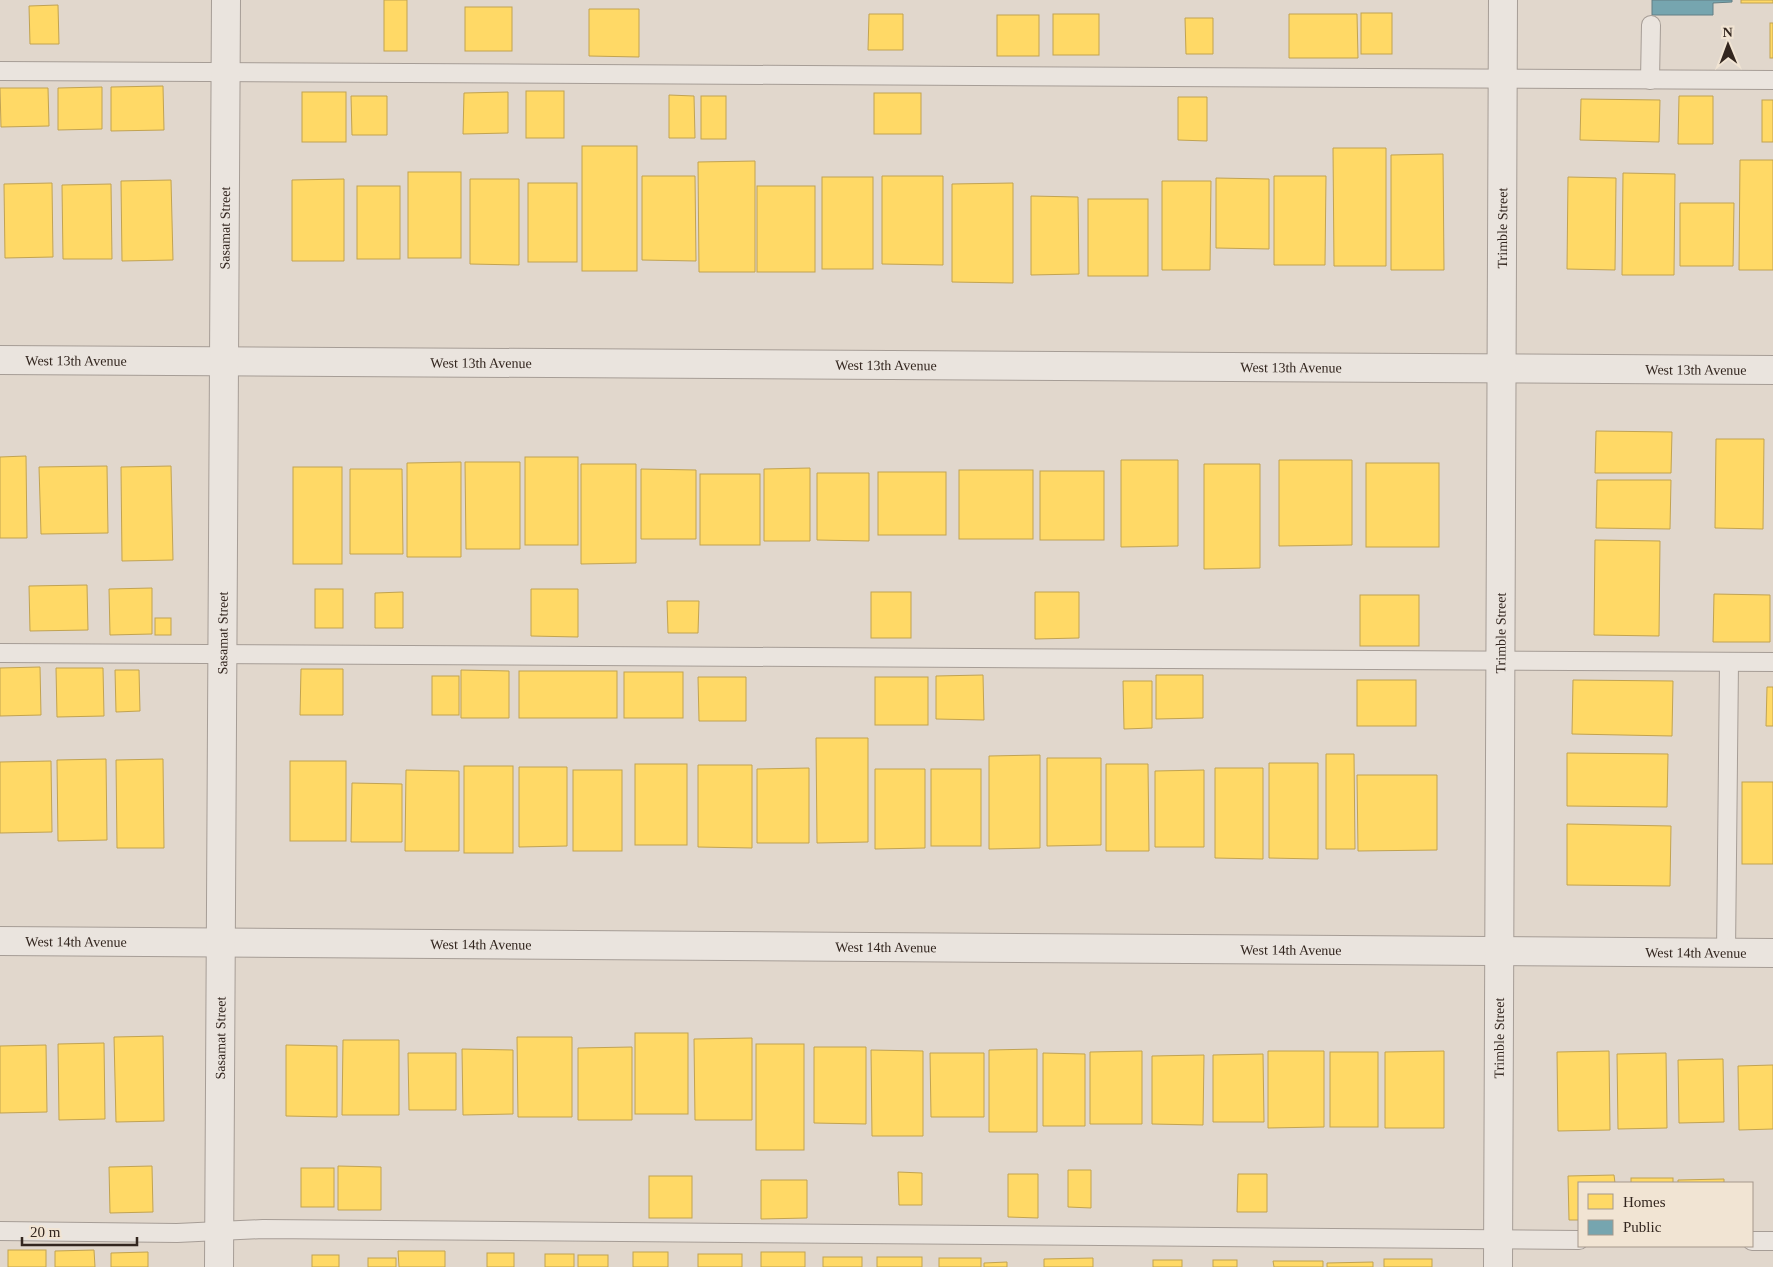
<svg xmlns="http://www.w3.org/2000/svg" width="1773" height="1267" font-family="'Times New Roman',serif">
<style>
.homes{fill:#ffd966;stroke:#c2a351}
.public{fill:#76a5af;stroke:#627f84}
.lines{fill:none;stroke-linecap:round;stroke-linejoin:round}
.lane-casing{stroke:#a69d96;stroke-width:20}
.street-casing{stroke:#a69d96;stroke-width:30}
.lane{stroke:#eae4de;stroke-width:18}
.street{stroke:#eae4de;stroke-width:28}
.labels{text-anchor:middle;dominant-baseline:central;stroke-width:5;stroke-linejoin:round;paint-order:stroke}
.street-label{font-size:14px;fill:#33261f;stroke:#f1e4d3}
</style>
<rect width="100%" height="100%" fill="#e1d7cc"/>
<g class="homes">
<rect x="384" y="0" width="23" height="51"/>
<rect x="1741" y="0" width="32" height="3"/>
<path d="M58 5 59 44H30L29 6Z"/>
<rect x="465" y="7" width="47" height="44"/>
<path d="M589 9H639V57L589 56Z"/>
<rect x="1361" y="13" width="31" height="41"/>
<path d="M869 14H903V50H868Z"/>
<rect x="1053" y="14" width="46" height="41"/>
<path d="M1289 14H1357L1358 58H1289Z"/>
<rect x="997" y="15" width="42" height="41"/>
<path d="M1185 18H1213V54H1186Z"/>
<rect x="1770" y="23" width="3" height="35"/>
<path d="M163 86 164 130 111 131V87Z"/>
<path d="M102 87V129L58 130V88Z"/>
<path d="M0 88H48L49 126 1 127Z"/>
<rect x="526" y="91" width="38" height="47"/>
<rect x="302" y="92" width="44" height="50"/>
<path d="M508 92V133L463 134 464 93Z"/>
<rect x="874" y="93" width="47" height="41"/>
<path d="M669 95 694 96 695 138H669Z"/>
<path d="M351 96H387V135H352Z"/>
<rect x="701" y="96" width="25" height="43"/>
<path d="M1679 96H1713V144H1678Z"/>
<path d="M1178 97H1207V141L1178 140Z"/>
<path d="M1581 99 1660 100 1659 142 1580 140Z"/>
<rect x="1762" y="100" width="11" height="42"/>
<rect x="582" y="146" width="55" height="125"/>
<path d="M1333 148H1386V266H1334Z"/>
<path d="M1443 154 1444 270H1391V155Z"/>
<path d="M1740 160H1773V270H1739Z"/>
<path d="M755 161V272H699L698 162Z"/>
<rect x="408" y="172" width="53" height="86"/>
<path d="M1623 173 1675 174 1674 275H1622Z"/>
<path d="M642 176H695L696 261 642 260Z"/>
<path d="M882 176H943V265L882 264Z"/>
<path d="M1274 176H1326L1325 265H1274Z"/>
<rect x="822" y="177" width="51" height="92"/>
<path d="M1568 177 1616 178 1615 270 1567 269Z"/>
<path d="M1216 178 1269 179V249L1216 248Z"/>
<path d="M344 179V261H292V180Z"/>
<path d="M470 179H519V265L470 264Z"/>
<path d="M171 180 173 260 122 261 121 181Z"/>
<path d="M1162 181H1211L1210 270H1162Z"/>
<path d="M52 183 53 257 5 258 4 184Z"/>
<rect x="528" y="183" width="49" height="79"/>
<path d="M1013 183V283L952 282V184Z"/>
<path d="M111 184 112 259H63L62 185Z"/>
<rect x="357" y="186" width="43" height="73"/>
<rect x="757" y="186" width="58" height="86"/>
<path d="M1031 196 1078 197 1079 274 1031 275Z"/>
<rect x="1088" y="199" width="60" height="77"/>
<path d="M1680 203H1734L1733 266H1680Z"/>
<path d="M1596 431 1672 432 1671 473H1595Z"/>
<path d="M1716 439H1764L1763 529 1715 528Z"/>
<path d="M26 456 27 538H0V457Z"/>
<rect x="525" y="457" width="53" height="88"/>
<path d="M1121 460H1178V546L1121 547Z"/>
<path d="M1279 460H1352V545L1279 546Z"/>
<path d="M461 462V557H407V463Z"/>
<path d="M465 462H520V549H466Z"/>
<rect x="1366" y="463" width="73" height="84"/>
<path d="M581 464H636V563L581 564Z"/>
<path d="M1204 464H1260V568L1204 569Z"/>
<path d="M107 466 108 533 41 534 39 467Z"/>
<path d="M171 466 173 560 122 561 121 467Z"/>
<rect x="293" y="467" width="49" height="97"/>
<path d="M810 468V541H764V469Z"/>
<path d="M350 469H402L403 554H350Z"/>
<path d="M641 469 696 470V539H641Z"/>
<rect x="959" y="470" width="74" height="69"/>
<rect x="1040" y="471" width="64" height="69"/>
<rect x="878" y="472" width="68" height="63"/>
<path d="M817 473H869V541L817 540Z"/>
<rect x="700" y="474" width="60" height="71"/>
<path d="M1597 480H1671L1670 529 1596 528Z"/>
<path d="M1595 540 1660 541 1659 636 1594 635Z"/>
<path d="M87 585 88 630 30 631 29 586Z"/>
<path d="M152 588V634L110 635 109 589Z"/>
<rect x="315" y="589" width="28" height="39"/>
<path d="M531 589H578V637L531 636Z"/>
<path d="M403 592V628H375V593Z"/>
<rect x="871" y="592" width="40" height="46"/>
<path d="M1035 592H1079V638L1035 639Z"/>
<path d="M1714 594 1770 595V642H1713Z"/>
<rect x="1360" y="595" width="59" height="51"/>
<path d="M667 601H699L698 633H668Z"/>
<rect x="155" y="618" width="16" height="17"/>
<path d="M40 667 41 715 0 716V668Z"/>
<path d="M56 668H103L104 716 57 717Z"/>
<path d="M301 669H343V715H300Z"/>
<path d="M115 670H139L140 711 116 712Z"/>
<path d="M461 670 509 671V718H461Z"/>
<rect x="519" y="671" width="98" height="47"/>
<rect x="624" y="672" width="59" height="46"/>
<path d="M983 675 984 720 936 719V676Z"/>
<path d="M1156 675H1203V718L1156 719Z"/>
<rect x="432" y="676" width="27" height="39"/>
<path d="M698 677H746V721H699Z"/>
<rect x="875" y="677" width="53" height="48"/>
<rect x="1357" y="680" width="59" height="46"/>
<path d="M1573 680 1673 681 1672 736 1572 734Z"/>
<path d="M1123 681H1152V728L1124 729Z"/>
<path d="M1767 687H1773V726H1766Z"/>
<path d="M816 738H868V842L817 843Z"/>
<path d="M1567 753 1668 754 1667 807 1567 806Z"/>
<path d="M1326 754H1354L1355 849H1326Z"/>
<path d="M1040 755V848L989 849V756Z"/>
<path d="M1047 758H1101V845L1047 846Z"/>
<path d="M106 759 107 840 58 841 57 760Z"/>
<path d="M163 759 164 848H117L116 760Z"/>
<path d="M51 761 52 832 0 833V762Z"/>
<rect x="290" y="761" width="56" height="80"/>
<path d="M1269 763H1318V859L1269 858Z"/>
<rect x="635" y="764" width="52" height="81"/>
<path d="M1106 764H1148L1149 851H1106Z"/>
<path d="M698 765H752V848L698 847Z"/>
<rect x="464" y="766" width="49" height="87"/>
<path d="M519 767H567V846L519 847Z"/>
<path d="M809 768V843H757V769Z"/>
<path d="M1215 768H1263V859L1215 858Z"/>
<path d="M875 769H925V848L875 849Z"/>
<rect x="931" y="769" width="50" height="77"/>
<path d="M406 770 459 771V851H405Z"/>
<rect x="573" y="770" width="49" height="81"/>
<path d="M1204 770V847H1155V771Z"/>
<path d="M1357 775H1437V850L1358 851Z"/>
<rect x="1742" y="782" width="31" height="82"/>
<path d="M352 783 402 784V842H351Z"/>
<path d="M1567 824 1671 826 1670 886 1567 885Z"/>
<rect x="635" y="1033" width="53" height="81"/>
<path d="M163 1036 164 1121 116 1122 114 1037Z"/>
<path d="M517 1037H572V1117H518Z"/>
<path d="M752 1038V1120H695L694 1039Z"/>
<path d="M343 1040H399V1115H342Z"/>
<path d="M104 1043 105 1119 59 1120 58 1044Z"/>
<rect x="756" y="1044" width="48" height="106"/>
<path d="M46 1045 47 1112 0 1113V1046Z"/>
<path d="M286 1045 337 1046V1117L286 1116Z"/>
<path d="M632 1047V1120H578V1048Z"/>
<path d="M814 1047H866V1124L814 1123Z"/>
<path d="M462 1049 513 1050V1114L463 1115Z"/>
<path d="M1037 1049V1132H989V1050Z"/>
<path d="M871 1050 923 1051V1136H872Z"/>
<path d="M1142 1051V1124H1090V1052Z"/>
<path d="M1268 1051H1324V1127L1268 1128Z"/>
<path d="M1444 1051V1128H1385V1052Z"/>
<path d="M1609 1051 1610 1130 1558 1131 1557 1052Z"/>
<rect x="1330" y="1052" width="48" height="75"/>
<path d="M408 1053H456V1110H409Z"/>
<path d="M930 1053H984V1117H931Z"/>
<path d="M1043 1053 1085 1054V1126H1043Z"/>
<path d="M1666 1053 1667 1128 1618 1129 1617 1054Z"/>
<path d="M1263 1054 1264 1122H1213V1055Z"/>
<path d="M1204 1055 1203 1125 1152 1124V1056Z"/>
<path d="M1723 1059 1724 1122 1679 1123 1678 1060Z"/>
<path d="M1773 1065V1129L1739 1130 1738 1066Z"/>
<path d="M152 1166 153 1212 110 1213 109 1167Z"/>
<path d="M338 1166 381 1167V1210H338Z"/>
<rect x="301" y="1168" width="33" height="39"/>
<path d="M1068 1170H1091V1208L1068 1207Z"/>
<path d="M898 1172 922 1173V1205H899Z"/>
<path d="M1008 1174H1038V1218L1008 1217Z"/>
<path d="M1238 1174H1267V1212H1237Z"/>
<path d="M1614 1175 1615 1183H1579V1220H1569L1568 1176Z"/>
<rect x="649" y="1176" width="43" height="42"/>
<rect x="1631" y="1178" width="42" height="5"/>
<path d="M1724 1179V1183H1678V1180Z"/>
<path d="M761 1180H807V1218L761 1219Z"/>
<rect x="8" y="1250" width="38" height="17"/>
<path d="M94 1250 95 1267H55V1251Z"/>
<path d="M398 1251H445V1267H399Z"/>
<path d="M148 1252V1267H111V1253Z"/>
<rect x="633" y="1252" width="35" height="15"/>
<rect x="761" y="1252" width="44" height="15"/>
<rect x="487" y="1253" width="27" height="14"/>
<rect x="545" y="1254" width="29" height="13"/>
<rect x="698" y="1254" width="44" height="13"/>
<rect x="312" y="1255" width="27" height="12"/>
<rect x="578" y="1255" width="30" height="12"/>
<rect x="823" y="1257" width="39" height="10"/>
<rect x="877" y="1257" width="45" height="10"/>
<rect x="368" y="1258" width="28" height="9"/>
<rect x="939" y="1258" width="42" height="9"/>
<path d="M1093 1258V1267H1044V1259Z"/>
<rect x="1384" y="1259" width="48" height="8"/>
<rect x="1153" y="1260" width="29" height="7"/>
<rect x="1213" y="1260" width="24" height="7"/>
<path d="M1273 1261H1323V1267H1274Z"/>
<path d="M1007 1262V1267H984V1263Z"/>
<path d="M1373 1262V1267H1327V1263Z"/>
</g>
<path class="public" d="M1652 0H1732V2L1713 3V15H1652Z"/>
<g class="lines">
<defs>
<g id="lane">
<path d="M0 71 1773 80"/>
<path d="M1650 80 1651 25"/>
<path d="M0 653 1773 662"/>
<path d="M1726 953 1729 662"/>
<path d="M0 1231 177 1233 263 1229 1579 1240"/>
<path d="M1752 1241H1773"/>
</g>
<g id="street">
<path id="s1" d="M0 360 1773 370"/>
<path id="s2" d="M0 941 1773 953"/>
<path id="s3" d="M219 1267 226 0"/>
<path id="s4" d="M1498 1267 1503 0"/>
</g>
</defs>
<use href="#lane" class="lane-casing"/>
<use href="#street" class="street-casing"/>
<use href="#lane" class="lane"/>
<use href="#street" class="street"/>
</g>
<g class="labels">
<g class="street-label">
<text stroke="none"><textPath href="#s3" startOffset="1039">Sasamat Street</textPath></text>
<text stroke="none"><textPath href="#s4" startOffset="1039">Trimble Street</textPath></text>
<text stroke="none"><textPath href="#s1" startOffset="76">West 13th Avenue</textPath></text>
<text stroke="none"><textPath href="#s1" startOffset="481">West 13th Avenue</textPath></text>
<text stroke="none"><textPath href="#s1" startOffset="886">West 13th Avenue</textPath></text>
<text stroke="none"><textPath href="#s1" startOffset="1291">West 13th Avenue</textPath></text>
<text stroke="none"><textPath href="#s1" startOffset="1696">West 13th Avenue</textPath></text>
<text stroke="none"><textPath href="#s4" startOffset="634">Trimble Street</textPath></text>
<text stroke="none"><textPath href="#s3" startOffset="634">Sasamat Street</textPath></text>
<text stroke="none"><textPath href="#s2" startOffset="76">West 14th Avenue</textPath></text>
<text stroke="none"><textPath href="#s2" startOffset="481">West 14th Avenue</textPath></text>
<text stroke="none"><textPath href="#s2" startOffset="886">West 14th Avenue</textPath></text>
<text stroke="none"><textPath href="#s2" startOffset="1291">West 14th Avenue</textPath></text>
<text stroke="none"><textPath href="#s2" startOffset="1696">West 14th Avenue</textPath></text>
<text stroke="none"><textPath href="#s3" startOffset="229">Sasamat Street</textPath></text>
<text stroke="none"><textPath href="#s4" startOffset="229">Trimble Street</textPath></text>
</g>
</g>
<rect x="1578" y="1182" width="175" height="65" fill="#f1e4d3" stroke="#a5988b"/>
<rect x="1588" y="1194" width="25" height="15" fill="#ffd966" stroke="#a5988b"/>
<text x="1623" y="1207" font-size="15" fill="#33261f">Homes</text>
<rect x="1588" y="1220" width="25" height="15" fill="#76a5af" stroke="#a5988b"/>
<text x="1623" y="1232" font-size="15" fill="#33261f">Public</text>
<g transform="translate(1728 45) rotate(359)" stroke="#f1e4d3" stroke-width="4" paint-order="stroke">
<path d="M0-4L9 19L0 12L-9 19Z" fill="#33261f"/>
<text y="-8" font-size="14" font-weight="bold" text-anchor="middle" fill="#33261f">N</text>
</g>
<path d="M22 1237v8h115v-8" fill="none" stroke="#33261f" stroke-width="2.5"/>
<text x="30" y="1237" font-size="15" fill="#33261f" stroke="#f1e4d3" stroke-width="4" paint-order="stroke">20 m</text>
</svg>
